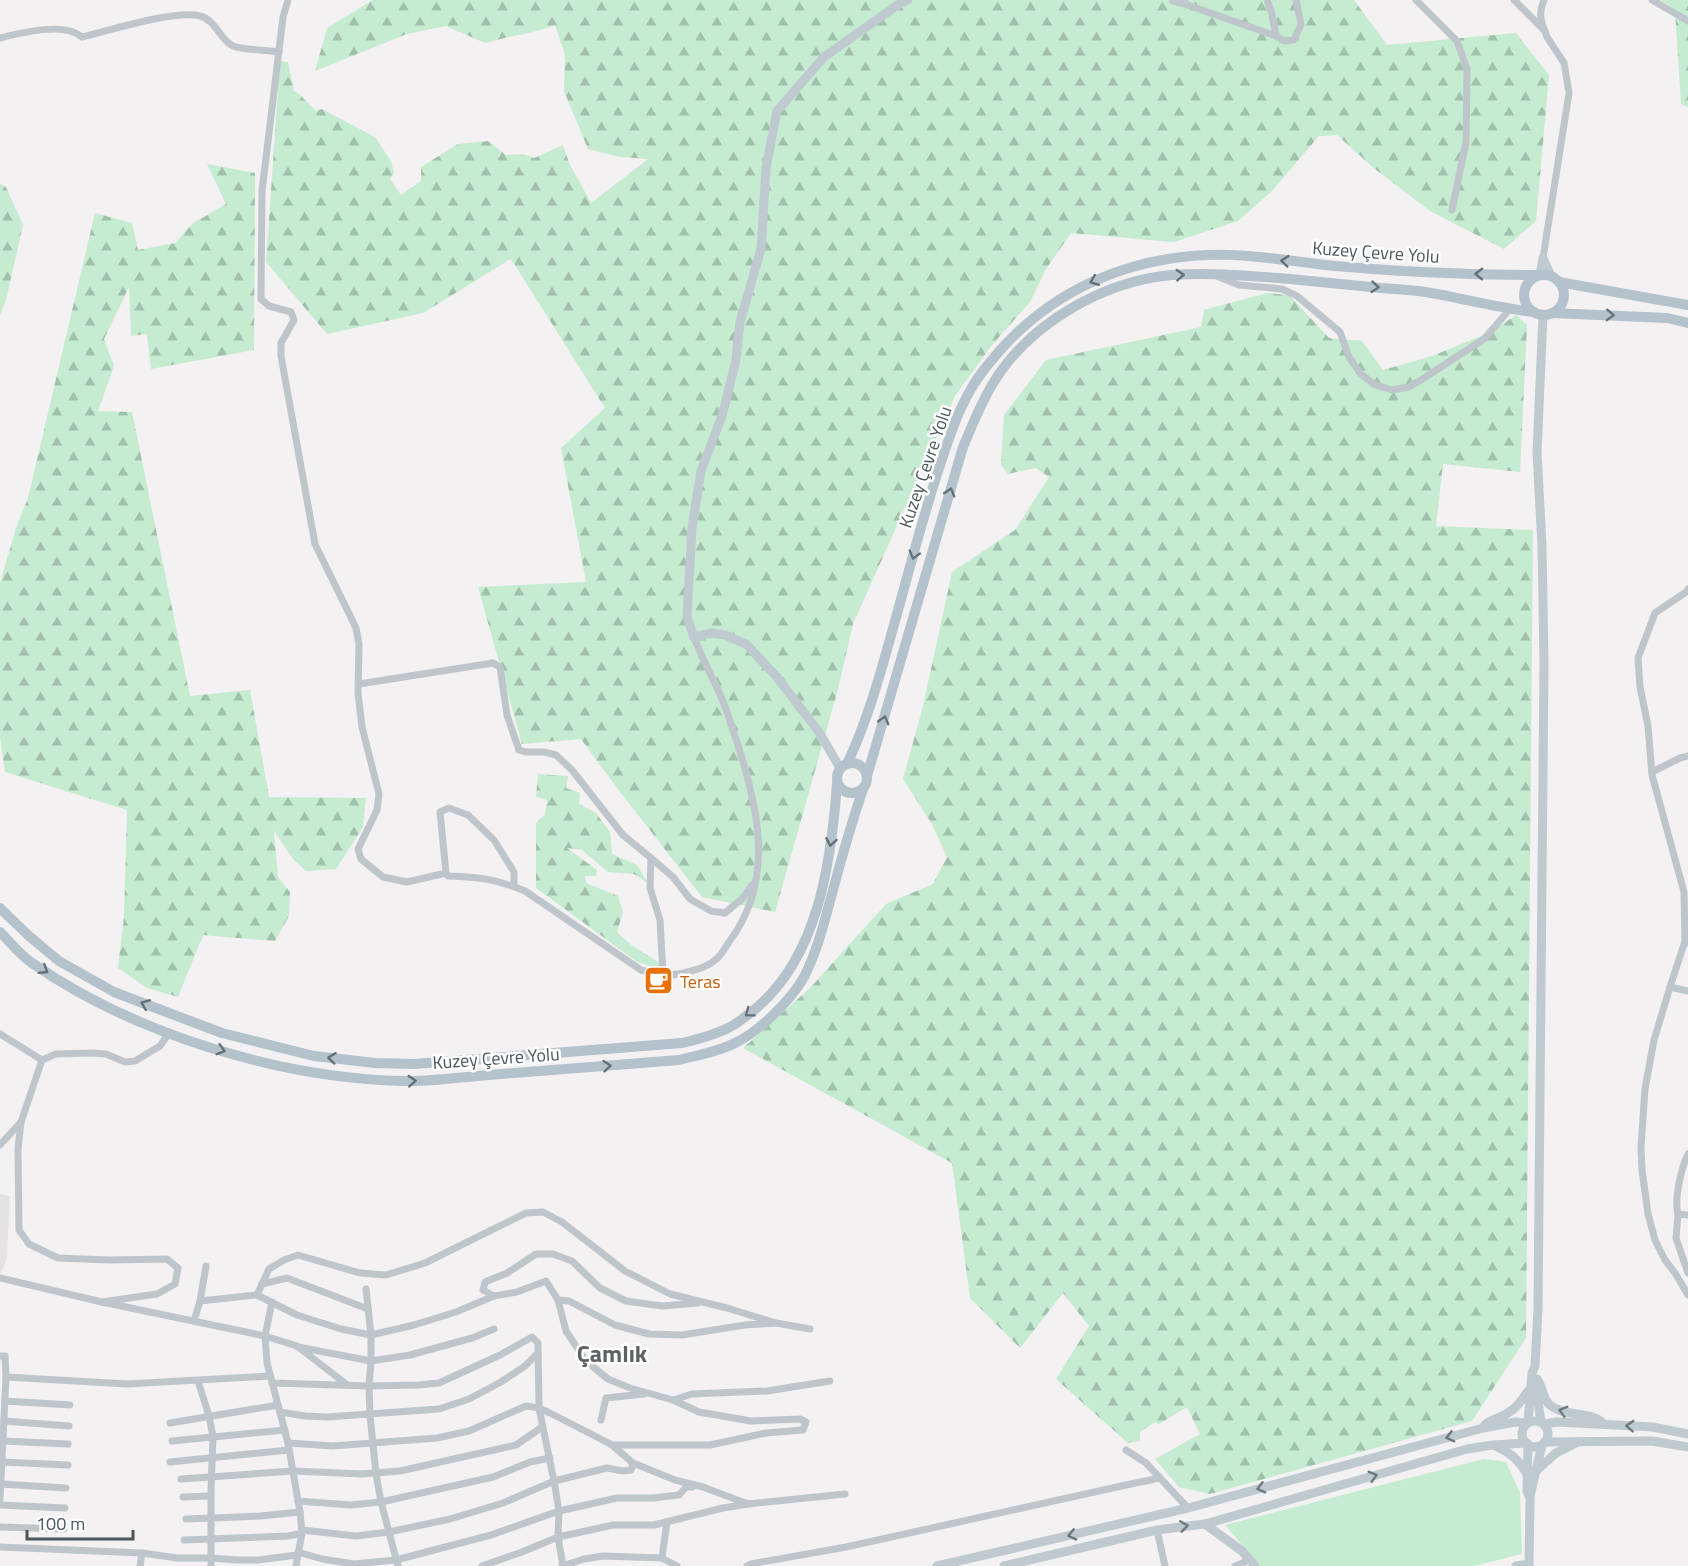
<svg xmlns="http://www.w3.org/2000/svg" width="1688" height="1566" font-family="'Titillium Web',sans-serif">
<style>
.education{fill:#e4e2e2}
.green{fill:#c5ebd0}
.forest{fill:url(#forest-firs)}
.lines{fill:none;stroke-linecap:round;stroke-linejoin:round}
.street{stroke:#bec6cc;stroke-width:7}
.secondary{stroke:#bfc9d0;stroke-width:9}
.primary{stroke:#b4c2cc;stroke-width:10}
.oneway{stroke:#657178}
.oneway2{stroke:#6e787f}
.labels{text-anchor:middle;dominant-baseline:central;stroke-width:5;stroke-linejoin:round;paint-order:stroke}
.street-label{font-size:18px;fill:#4b565c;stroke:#fff}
.food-label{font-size:18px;fill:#c56008;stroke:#fff;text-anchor:start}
.district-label{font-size:24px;font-weight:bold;fill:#5e6265;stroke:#fff}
</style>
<defs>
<pattern id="forest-firs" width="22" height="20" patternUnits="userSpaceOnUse" patternTransform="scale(1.5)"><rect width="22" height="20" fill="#c5ebd0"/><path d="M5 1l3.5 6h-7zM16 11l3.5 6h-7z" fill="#a2c1ac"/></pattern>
</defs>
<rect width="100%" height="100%" fill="#f3f1f1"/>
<path class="education" d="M0 1194 10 1196 7 1257 5 1265 0 1274Z"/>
<path class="green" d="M1484 1459 1506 1462 1520 1493 1522 1554 1474 1566H1260L1225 1525Z"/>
<g class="forest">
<path d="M373 0H1354L1387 45 1516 33 1549 75 1536 221 1504 249 1430 211 1375 169 1337 135 1319 136 1271 192 1238 221 1174 242 1071 233 1046 269 1030 302 992 345 955 396 853 624 837 693 775 912 702 897 614 784 581 739 522 744 478 587 586 582 561 448 605 408 511 259 423 313 327 334 266 262 280 61 288 62 294 91 299 94 316 111 322 109 375 137 391 161 394 173 390 179 401 195 421 181V167L458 144 488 141 506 155 523 154 534 158 563 145 569 163 591 203 648 159 620 157 588 149 564 91 565 55 555 25C532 34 509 36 485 43L446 26 407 34 315 71 327 28Z"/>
<path d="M1661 0H1688V107L1681 104 1675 10Z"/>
<path d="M207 164 255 173 254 350 151 369 147 334 131 336 129 287 104 339 114 366 98 411 132 412 190 696 250 690 269 797 366 798 363 827 336 869 306 871 293 859 274 831 278 877 290 892 289 916 275 941 203 935 178 997 147 988 118 968 124 917 127 810 5 772 0 737V583L16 528 28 498 95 213 132 223 138 250 175 243 192 224 226 204Z"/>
<path d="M0 184 6 187 23 225 6 300 0 315Z"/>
<path d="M1267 293 1289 295 1329 338 1362 341 1383 370 1432 356 1491 332 1516 315 1527 325 1520 472 1443 464 1436 526 1533 530 1526 1338 1472 1421 1210 1494 1179 1487 1155 1459 1200 1434 1187 1407 1159 1424 1155 1422 1140 1432V1441L1128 1443 1056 1379 1089 1326 1063 1293 1020 1348 970 1298 952 1163 743 1048 810 988 886 904 933 884 947 857 932 824 903 779 923 706 952 572 1015 530 1049 477 1036 468 1008 474 1001 465 1004 415 1046 360 1201 327 1204 310Z"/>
<path d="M538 774 568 776 566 788 580 793 579 804 596 813 610 832 612 854 637 865 648 883 634 874 608 872 582 850 567 848 597 870 596 876H585L586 883 618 896 623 912 617 932 630 944 661 964 657 969 636 961 536 888V823L545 815 547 800 536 797Z"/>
</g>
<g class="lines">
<g class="street">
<path d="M288 0 283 17 262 191 261 299 269 306 291 312 294 320 281 343V356L315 544 356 628 359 644 358 693 362 727 379 794 377 810 358 849 361 859 383 877 407 882 446 873 448 876C480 877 496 879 525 891L641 970C649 972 656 974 664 975 676 976 706 969 715 960 721 956 725 948 729 942 775 881 759 810 737 742 732 728 728 713 722 699 713 678 702 659 694 637"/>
<path d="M1267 0 1272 14 1276 36"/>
<path d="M1416 0 1457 41 1467 69 1466 142 1452 210"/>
<path d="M1514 0 1545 31 1547 37 1564 63 1569 93 1543 258"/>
<path d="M1544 0C1539 11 1540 18 1544 29"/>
<path d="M1652 0 1688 21"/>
<path d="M1179 2 1276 36 1284 41 1294 40 1301 24 1296 0"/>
<path d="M0 38C19 33 55 25 73 32 76 33 79 35 82 37 108 31 176 9 200 16 216 20 219 39 233 46 243 50 267 50 279 52"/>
<path d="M1219 277 1239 285 1282 289 1297 296 1340 332 1349 357 1360 373 1375 385 1392 390 1409 387 1421 380 1484 339 1510 309"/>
<path d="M1688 589 1686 592 1655 613 1638 658 1640 687 1648 726 1652 775 1684 892 1685 941 1688 943"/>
<path d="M359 684 493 663 500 667 507 715 519 750 526 752H544L556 755 572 770 623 835 651 858 650 888 660 920 663 975"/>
<path d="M1652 772 1680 758 1688 756"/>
<path d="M651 858 673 877 690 899 711 911 725 913 743 898 752 885"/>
<path d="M446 873 440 812 449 808 468 815 494 840 514 872V886"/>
<path d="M1685 941 1670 987 1688 991"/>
<path d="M1670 987 1654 1040 1645 1089 1641 1147 1642 1170 1648 1214 1655 1240 1665 1260 1675 1273 1688 1295"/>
<path d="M0 1034 42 1060"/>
<path d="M21 1122 18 1149 19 1230 29 1244 58 1258 109 1260 167 1259 178 1268 175 1284 157 1294 102 1302"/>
<path d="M0 1145 21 1122 42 1060 56 1054 93 1053 106 1054 125 1062 135 1061 160 1046 169 1033"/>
<path d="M1678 1214C1674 1200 1681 1168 1688 1154"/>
<path d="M1688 1215 1678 1214 1676 1238 1688 1273"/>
<path d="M0 1278 102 1302 265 1336 297 1346 346 1384"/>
<path d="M262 1284 287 1278 368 1309"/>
<path d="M366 1289 371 1335V1361L369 1386 370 1415 376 1474 381 1502 398 1566"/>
<path d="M257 1295 269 1269 284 1260 298 1255 360 1273 386 1275 425 1263 526 1213 543 1212 562 1222 625 1271 670 1294 727 1308 776 1323"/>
<path d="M494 1296 483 1290 485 1282 507 1273 536 1254H553L572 1261 600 1288 626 1301 662 1306 698 1303"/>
<path d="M558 1300 569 1301 615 1325 649 1334 682 1335 745 1325 776 1323 810 1329"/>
<path d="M200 1301 257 1295 297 1315 341 1329 371 1335 414 1325 456 1312 494 1296 517 1292 546 1281 558 1300 566 1331 586 1361 608 1379 630 1388 673 1400 699 1412 751 1421 800 1419 806 1422 803 1430 766 1433 710 1445H612"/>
<path d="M272 1302 265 1336 267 1363 288 1443 300 1512 302 1533 296 1566"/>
<path d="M194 1321 200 1301 206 1266"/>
<path d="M298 1347 371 1361 410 1355 472 1338 494 1329"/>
<path d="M0 1356H5L6 1377 127 1384 270 1376"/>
<path d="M198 1381 209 1416 213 1437 211 1490V1566"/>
<path d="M272 1383 369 1386 419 1385 439 1383 500 1355 532 1337 538 1343 539 1408 554 1481 559 1511 558 1537 563 1566"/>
<path d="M673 1400 692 1394 767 1391 830 1381"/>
<path d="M5 1401 70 1405"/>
<path d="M280 1412 305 1416 327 1417 439 1409 469 1399 501 1382 525 1366 537 1354"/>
<path d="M601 1420 606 1398 644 1394"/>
<path d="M4 1421 69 1426"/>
<path d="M170 1423 278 1405"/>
<path d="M3 1441 68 1444"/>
<path d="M172 1441 285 1430"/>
<path d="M288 1443 333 1446 437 1438 469 1431 526 1406 539 1408 550 1413 595 1436 612 1445 633 1463 675 1480 703 1487 748 1504"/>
<path d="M1126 1450 1146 1463 1160 1478"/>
<path d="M2 1462 68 1465"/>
<path d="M170 1462 289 1450"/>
<path d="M181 1479 293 1471 362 1474 400 1471 516 1445 542 1427"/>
<path d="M1 1484 66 1488"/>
<path d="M183 1497 211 1496"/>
<path d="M0 1499 6 1377"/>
<path d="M298 1501 350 1505 381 1502 493 1477 530 1462 550 1458"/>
<path d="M0 1505 65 1508"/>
<path d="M186 1519 260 1516 300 1512"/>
<path d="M667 1522 662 1558 677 1566"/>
<path d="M0 1527 64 1529"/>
<path d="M302 1530 356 1536 389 1532 450 1519 503 1503 554 1481 607 1468 623 1471 631 1470 633 1463"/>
<path d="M1157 1530 1165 1566"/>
<path d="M184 1540 289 1536 302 1533"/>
<path d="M0 1547 142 1553 177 1558H211L237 1560H258L297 1555"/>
<path d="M298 1552 322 1559 354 1564 396 1560 491 1535 559 1511 617 1498H653L679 1495 686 1487H692"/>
<path d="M140 1566 142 1553"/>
<path d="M482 1566 522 1552 558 1537 613 1525H654L723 1508 748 1504 845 1494"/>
<path d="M562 1566 584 1559 603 1556 662 1558"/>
<path d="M747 1566 751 1564 846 1547 1126 1485 1160 1478 1188 1508"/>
<path d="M1235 1566 1250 1560"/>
</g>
<g class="secondary">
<path d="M1173 0 1179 2 1184 0"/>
<path d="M1540 275 1543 258 1551 276"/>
<path d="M840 768 819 732 776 676 746 644 725 635 712 633 694 637 687 617 692 528 701 471 722 416 736 360 740 322 761 249 766 168 777 111 824 57 899 4 908 0"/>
<path d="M1537 1379C1543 1387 1542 1397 1549 1404 1564 1418 1589 1410 1603 1423"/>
<path d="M1537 1383V1395L1541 1422"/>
<circle cx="1535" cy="1434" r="13"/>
<path d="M1528 1422 1532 1373 1535 1366 1538 1309 1544 663 1542 545 1537 453 1543 315"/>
<path d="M1544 1424 1557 1422 1653 1427 1688 1434"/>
<path d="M1484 1426C1489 1420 1495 1420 1502 1416 1514 1411 1521 1402 1528 1391"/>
<path d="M1545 1442 1652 1441 1688 1447"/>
<path d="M1528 1444 1527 1491 1530 1498 1529 1566"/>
<path d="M1496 1446C1510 1452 1520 1461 1527 1474"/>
<path d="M1536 1471 1556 1453 1576 1443"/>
<path d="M1530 1496 1542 1445"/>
<path d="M1205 1524 1242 1551 1255 1566"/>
<path d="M937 1566 1188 1508 1483 1428 1515 1422 1527 1423"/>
<path d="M1004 1566 1157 1530 1205 1524 1467 1449 1493 1445 1527 1443"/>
<path d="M1516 1566 1529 1564"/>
</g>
<g class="primary">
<circle cx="1544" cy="295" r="20"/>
<path d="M1559 282 1688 305"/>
<path d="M1552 313 1667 318 1688 323"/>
<circle cx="852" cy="778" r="15"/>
<path d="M847 764C866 724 878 682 890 639 907 579 922 518 942 459 950 435 958 411 971 389 980 373 993 358 1005 345 1059 287 1131 258 1208 255 1250 253 1293 262 1335 266 1402 272 1470 275 1538 275"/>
<path d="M867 776 963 447C972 426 980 405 992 385 1028 324 1103 281 1172 275 1212 272 1251 276 1290 279 1321 282 1351 285 1381 288 1396 289 1411 290 1426 292 1462 298 1497 308 1534 312"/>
<path d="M0 908 29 936 59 961 114 992 169 1013 222 1033 314 1056 375 1063 414 1064 682 1043C699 1039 715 1035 730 1027 737 1024 743 1018 749 1014 818 962 831 864 837 784"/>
<path d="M0 932C10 942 20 955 32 963 134 1034 280 1078 403 1081 431 1082 461 1077 489 1075 552 1070 615 1065 679 1060 698 1055 718 1052 735 1043 760 1031 791 1000 804 977 818 950 825 919 833 890 842 856 852 822 863 789"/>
</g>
</g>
<defs><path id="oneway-chevron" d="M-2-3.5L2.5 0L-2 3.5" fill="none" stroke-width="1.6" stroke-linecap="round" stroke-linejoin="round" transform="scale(1.5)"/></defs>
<g class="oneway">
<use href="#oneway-chevron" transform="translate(1285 261) rotate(-174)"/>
<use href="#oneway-chevron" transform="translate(1479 274) rotate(-179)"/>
<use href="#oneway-chevron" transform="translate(1180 275) rotate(-3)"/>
<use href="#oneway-chevron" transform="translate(1094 281) rotate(158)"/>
<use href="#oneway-chevron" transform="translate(1375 287) rotate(5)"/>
<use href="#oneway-chevron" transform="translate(1610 315) rotate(2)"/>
<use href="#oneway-chevron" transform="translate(950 492) rotate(-73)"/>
<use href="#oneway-chevron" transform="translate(914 555) rotate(106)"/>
<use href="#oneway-chevron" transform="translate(884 720) rotate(-75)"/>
<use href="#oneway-chevron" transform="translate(831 842) rotate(100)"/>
<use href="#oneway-chevron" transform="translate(44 970) rotate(32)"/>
<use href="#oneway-chevron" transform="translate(145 1004) rotate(-158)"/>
<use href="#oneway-chevron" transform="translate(749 1013) rotate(143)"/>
<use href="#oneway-chevron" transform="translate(221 1050) rotate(16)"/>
<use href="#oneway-chevron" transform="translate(332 1058) rotate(-173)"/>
<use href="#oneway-chevron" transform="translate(607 1066) rotate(-5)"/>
<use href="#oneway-chevron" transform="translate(412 1081) rotate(-3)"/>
</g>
<g class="oneway2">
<use href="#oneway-chevron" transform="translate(1563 1411) rotate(-164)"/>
<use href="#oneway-chevron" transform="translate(1630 1426) rotate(-177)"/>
<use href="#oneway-chevron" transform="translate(1450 1437) rotate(165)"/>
<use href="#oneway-chevron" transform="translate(1373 1476) rotate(-16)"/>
<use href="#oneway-chevron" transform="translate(1261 1488) rotate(165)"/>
<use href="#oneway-chevron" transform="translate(1184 1526) rotate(-8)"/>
<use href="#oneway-chevron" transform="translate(1072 1535) rotate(167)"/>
</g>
<defs>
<symbol id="cafe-square" viewBox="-11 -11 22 22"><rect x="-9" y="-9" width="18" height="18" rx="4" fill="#e8710a" stroke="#fff"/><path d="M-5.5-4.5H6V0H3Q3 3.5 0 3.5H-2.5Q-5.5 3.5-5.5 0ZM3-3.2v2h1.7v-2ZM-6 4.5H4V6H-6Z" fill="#fff"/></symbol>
</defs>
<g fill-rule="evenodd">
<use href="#cafe-square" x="642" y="964" width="33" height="33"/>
</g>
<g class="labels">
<g class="street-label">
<text transform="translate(1376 252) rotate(4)">Kuzey Çevre Yolu</text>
<text transform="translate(925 467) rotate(-71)">Kuzey Çevre Yolu</text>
<text transform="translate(496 1058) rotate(-4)">Kuzey Çevre Yolu</text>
</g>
<g class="food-label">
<text x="680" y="981">Teras</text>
</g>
<g class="district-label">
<text x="612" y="1353">Çamlık</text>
</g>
</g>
<path d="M27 1530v9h106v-9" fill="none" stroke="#4b565c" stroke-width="3"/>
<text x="36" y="1530" font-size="18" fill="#4b565c" stroke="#ffffff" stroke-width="4.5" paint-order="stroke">100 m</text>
</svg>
